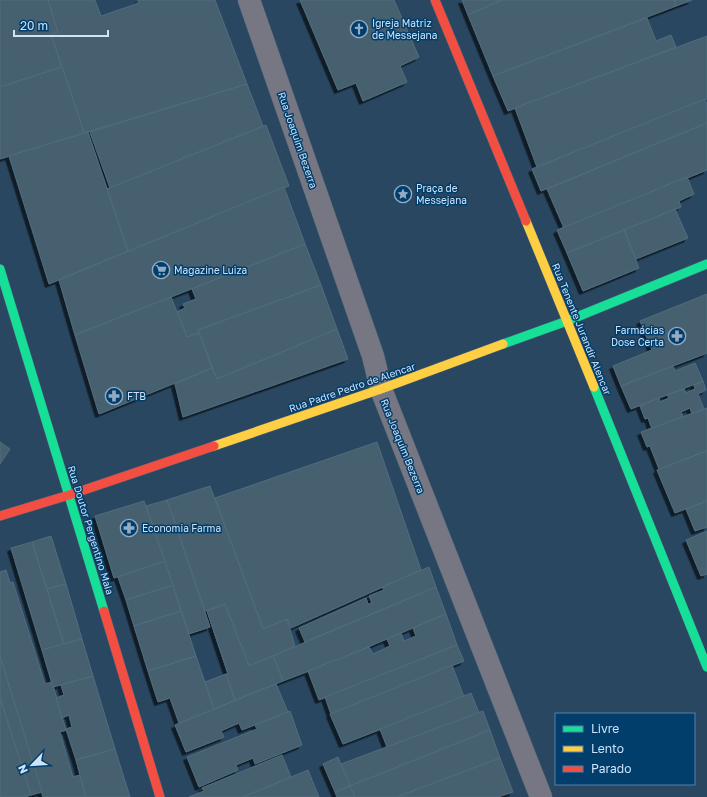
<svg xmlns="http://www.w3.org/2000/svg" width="707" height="797" font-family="'Golos Text',sans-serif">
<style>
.building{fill:#466070;stroke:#506d7f;filter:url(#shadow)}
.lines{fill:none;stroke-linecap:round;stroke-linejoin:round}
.street-casing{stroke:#4b6277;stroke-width:23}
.fast-casing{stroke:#4b6277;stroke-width:10}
.slow-casing{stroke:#4b6277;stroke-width:10}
.jam-casing{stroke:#4b6277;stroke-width:10}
.street{stroke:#767782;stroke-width:22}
.fast{stroke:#16e098;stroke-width:9}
.slow{stroke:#ffcf43;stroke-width:9}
.jam{stroke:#f24e42;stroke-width:9}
.labels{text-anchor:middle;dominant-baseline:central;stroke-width:3;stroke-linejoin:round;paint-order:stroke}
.poi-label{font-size:10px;fill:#cee3f9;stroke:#023e6b;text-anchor:start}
.street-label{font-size:10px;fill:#cee3f9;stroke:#023e6b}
</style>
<defs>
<filter id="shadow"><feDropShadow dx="-3.5" dy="3.5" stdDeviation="0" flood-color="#0009"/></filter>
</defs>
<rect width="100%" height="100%" fill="#294760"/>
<g class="building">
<path d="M0 0H48L58 32 51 34 62 67 0 87Z"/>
<path d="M48 0H95L101 16 139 3 138 0H215L247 84 84 133 51 34 58 32Z"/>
<path d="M300 0H394L419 57 400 66 407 82 363 101 356 83 338 90Z"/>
<path d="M462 0H502L468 15Z"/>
<path d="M502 0H674L676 6 493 76 468 15Z"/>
<path d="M674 0H692L676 6Z"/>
<path d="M647 18 656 41 671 35 676 47 508 111 493 76Z"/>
<path d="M707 36V99L537 167 515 108Z"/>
<path d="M62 67 84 133 0 159V87Z"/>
<path d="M247 84 263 126 110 188 90 132Z"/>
<path d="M705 99 707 105V123L541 191 532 169Z"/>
<path d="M707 123V170L564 228 547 189Z"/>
<path d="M266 125 289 186 128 251 107 189Z"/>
<path d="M88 132 128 251 49 284 9 156Z"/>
<path d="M687 177 694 194 679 201 681 207 567 253 557 230Z"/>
<path d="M284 187 305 244 75 335 59 280Z"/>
<path d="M675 209 688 238 636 259 624 230Z"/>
<path d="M624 230 639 268 583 291 567 253Z"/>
<path d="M305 244 321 285 198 330 199 333 187 337 177 312 185 308 183 304 196 299 192 289Z"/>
<path d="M321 285 337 329 217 379 198 330Z"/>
<path d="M707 294V353L621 386 613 366 652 350 640 321Z"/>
<path d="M171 297 187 337 199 333 212 368 99 414 75 335Z"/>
<path d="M337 329 348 359 183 417 175 384 212 368 217 379Z"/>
<path d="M695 363 703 381 631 409 621 386 673 366 675 371Z"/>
<path d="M703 381 706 390 698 394 704 409 692 414 690 408 681 412 683 417 652 429 648 418 645 419 640 406 659 398 660 402 669 398 667 395 684 389 686 393 695 389 694 385Z"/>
<path d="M707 408V451L659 469 650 446 647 447 641 432Z"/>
<path d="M0 442 10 449 0 464Z"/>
<path d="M377 442 421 570 291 628 287 619 263 629 215 498Z"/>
<path d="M707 451V501L675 513 657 470Z"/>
<path d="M210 486 263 629 287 619 295 646 249 666 225 604 205 611 167 500Z"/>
<path d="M167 500 210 627 189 634 146 506Z"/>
<path d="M144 501 165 561 114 578 95 516Z"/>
<path d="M707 501V527L695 531 686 509Z"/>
<path d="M707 531V574L701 576 686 540Z"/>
<path d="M51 536 66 584 47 589 32 542Z"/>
<path d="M32 542 64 644 42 650 11 548Z"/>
<path d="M165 561 173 585 126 600 118 577Z"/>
<path d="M429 567 436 587 305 642 299 628 366 598 368 604 372 603 369 596 384 590 382 587Z"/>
<path d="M6 570 10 583 13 582 45 684 52 682 66 730 60 732 73 777 80 775 86 797H43L0 656V572Z"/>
<path d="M66 584 82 639 64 644 47 589Z"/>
<path d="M173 585 181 611 134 626 126 600Z"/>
<path d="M436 587 446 614 335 661 283 681 273 656Z"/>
<path d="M225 604 249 666 273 656 283 681 235 700 226 674H228L207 611Z"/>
<path d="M181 611 196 656 148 671 134 626Z"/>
<path d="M446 614 457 645 319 700 308 671 369 647 373 654 390 646 387 639 401 633 404 641 416 636 413 628Z"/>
<path d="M82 639 93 676 53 687 42 650Z"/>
<path d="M457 645 464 661 331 714 325 697Z"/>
<path d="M0 656 42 792 31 795 0 698Z"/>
<path d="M196 656 214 709 179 723 170 698 158 702 148 671Z"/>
<path d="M452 665 464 697 343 744 330 714Z"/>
<path d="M226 674 235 700 214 709 205 682Z"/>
<path d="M93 676 115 749 76 760 66 729 72 727 69 715 62 718 56 698 64 695 61 685Z"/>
<path d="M276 684 288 712 242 730 239 723 221 731 224 737 186 752 175 725Z"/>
<path d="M471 693 479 713 387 747 380 729Z"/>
<path d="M0 698 31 795 25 797H0Z"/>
<path d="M290 711 302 745 255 764 253 758 236 765 238 770 199 787 187 757 257 729 255 725Z"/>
<path d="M483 711 490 730 350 786 341 764Z"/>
<path d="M490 730 500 758 397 797H355L350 786Z"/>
<path d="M115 749 130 797H86L76 760Z"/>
<path d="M282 755 291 777 243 797H189L204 791 202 788Z"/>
<path d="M338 757 350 786 335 792 323 764Z"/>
<path d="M500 758 513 792 498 797H397Z"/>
<path d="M308 770 319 797H243L291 777Z"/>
<path d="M350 786 355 797H337L335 792Z"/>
</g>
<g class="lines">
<defs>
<path id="street" d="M249 0 373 356 381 389 541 797"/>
<g id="fast">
<path d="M0 269 104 611"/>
<path d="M503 344 567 321 707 264"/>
<path d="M594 387 707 667"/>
</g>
<g id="slow">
<path d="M526 221 594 387"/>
<path d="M214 446 381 389 503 344"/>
</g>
<g id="jam">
<path d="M435 0 526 221"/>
<path d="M0 516 69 495 214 446"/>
<path d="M104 611 160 797"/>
</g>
</defs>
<use href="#street" class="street-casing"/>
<use href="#fast" class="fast-casing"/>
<use href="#slow" class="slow-casing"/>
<use href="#jam" class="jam-casing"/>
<use href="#street" class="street"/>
<use href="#fast" class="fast"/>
<use href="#slow" class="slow"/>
<use href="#jam" class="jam"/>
</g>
<defs>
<symbol id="church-ring" viewBox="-11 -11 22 22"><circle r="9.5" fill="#023e6b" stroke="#94acc3" stroke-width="1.5"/><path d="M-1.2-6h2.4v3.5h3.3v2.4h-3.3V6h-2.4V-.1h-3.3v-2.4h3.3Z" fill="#94acc3"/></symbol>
<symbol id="sight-ring" viewBox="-11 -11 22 22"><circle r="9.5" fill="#023e6b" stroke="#94acc3" stroke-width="1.5"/><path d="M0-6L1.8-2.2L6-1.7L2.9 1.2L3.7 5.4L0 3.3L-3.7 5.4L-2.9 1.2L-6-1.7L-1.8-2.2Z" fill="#94acc3"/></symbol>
<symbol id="supermarket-ring" viewBox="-11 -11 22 22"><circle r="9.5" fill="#023e6b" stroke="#94acc3" stroke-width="1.5"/><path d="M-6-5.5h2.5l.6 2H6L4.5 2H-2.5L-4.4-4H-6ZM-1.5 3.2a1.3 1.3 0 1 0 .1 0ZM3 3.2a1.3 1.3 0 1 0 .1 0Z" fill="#94acc3"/></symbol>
<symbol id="pharmacy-ring" viewBox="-11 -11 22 22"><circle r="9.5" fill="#023e6b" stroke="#94acc3" stroke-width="1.5"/><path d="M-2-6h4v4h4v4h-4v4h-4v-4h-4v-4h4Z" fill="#94acc3"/></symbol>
</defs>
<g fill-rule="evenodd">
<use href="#church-ring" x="349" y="19" width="20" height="20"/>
<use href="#sight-ring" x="393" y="184" width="20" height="20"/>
<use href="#supermarket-ring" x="151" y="260" width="20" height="20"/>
<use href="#pharmacy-ring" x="667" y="326" width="20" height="20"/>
<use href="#pharmacy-ring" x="104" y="386" width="20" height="20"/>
<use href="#pharmacy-ring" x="119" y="518" width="20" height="20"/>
</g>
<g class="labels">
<g class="poi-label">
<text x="372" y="23">Igreja Matriz<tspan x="372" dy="12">de Messejana</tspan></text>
<text x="416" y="188">Praça de<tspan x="416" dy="12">Messejana</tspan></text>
<text x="174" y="270">Magazine Luiza</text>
<text x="664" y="330" text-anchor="end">Farmácias<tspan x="664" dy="12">Dose Certa</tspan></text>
<text x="127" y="396">FTB</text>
<text x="142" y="528">Economia Farma</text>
</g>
<g class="street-label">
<text transform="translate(298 140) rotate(71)">Rua Joaquim Bezerra</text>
<text transform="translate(582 329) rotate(68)">Rua Tenente Jurandir Alencar</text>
<text transform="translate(352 387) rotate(-19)">Rua Padre Pedro de Alencar</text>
<text transform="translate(403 446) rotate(68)">Rua Joaquim Bezerra</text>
<text transform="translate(91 530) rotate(73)">Rua Doutor Pergentino Maia</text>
</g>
</g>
<rect x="555" y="713" width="140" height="72" fill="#023e6b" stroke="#5480a4"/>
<rect x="563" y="726" width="20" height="6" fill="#16e098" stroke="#5480a4"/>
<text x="591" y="733" font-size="12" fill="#cee3f9">Livre</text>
<rect x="563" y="746" width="20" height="6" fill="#ffcf43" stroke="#5480a4"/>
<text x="591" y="753" font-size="12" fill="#cee3f9">Lento</text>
<rect x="563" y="766" width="20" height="6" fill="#f24e42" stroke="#5480a4"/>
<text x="591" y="773" font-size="12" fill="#cee3f9">Parado</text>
<g transform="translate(32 765) rotate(245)" stroke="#023e6b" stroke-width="3" paint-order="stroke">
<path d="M0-3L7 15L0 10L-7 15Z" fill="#cee3f9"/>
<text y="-6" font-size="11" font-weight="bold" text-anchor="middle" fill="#cee3f9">N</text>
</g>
<path d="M14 30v6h94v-6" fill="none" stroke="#cee3f9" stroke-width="2"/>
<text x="20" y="30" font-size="12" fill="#cee3f9" stroke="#023e6b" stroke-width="3" paint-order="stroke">20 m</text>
</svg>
